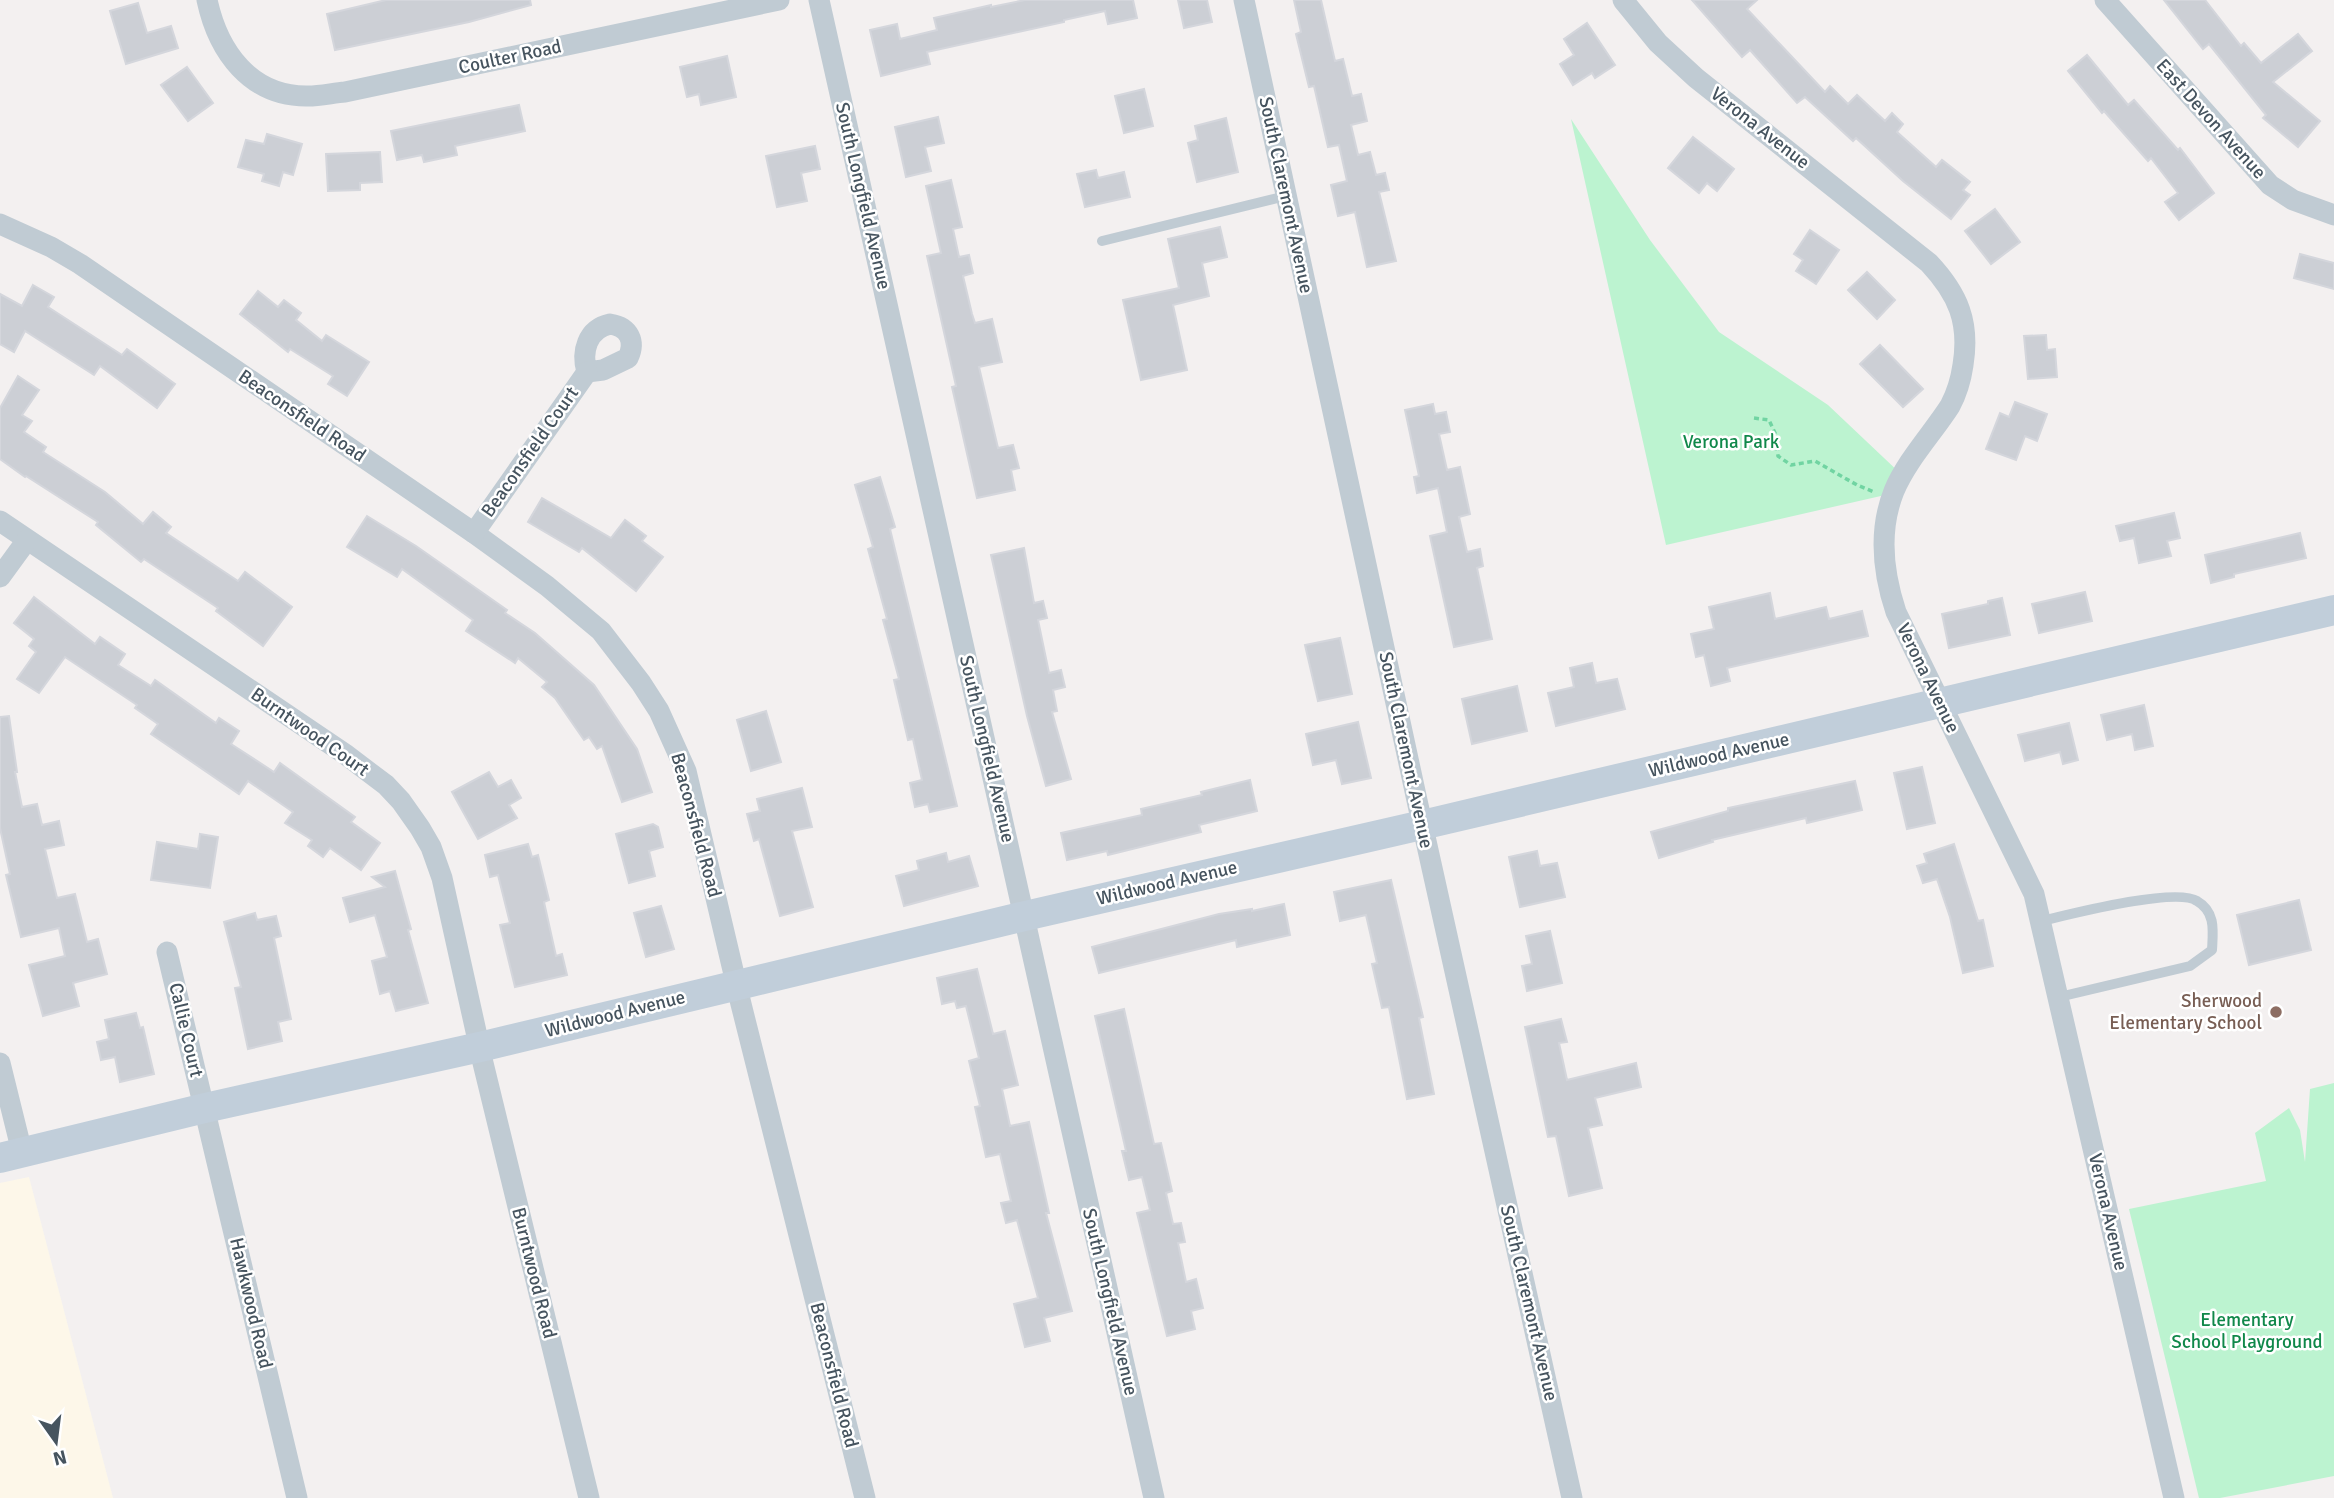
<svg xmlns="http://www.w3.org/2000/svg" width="2334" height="1498" font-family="Signika,sans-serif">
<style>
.commercial{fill:#fdf7e9}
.green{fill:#bcf3d0}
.building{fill:#cccfd5;stroke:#d4d6dc;stroke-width:2}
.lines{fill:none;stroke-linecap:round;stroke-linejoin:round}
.path{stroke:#71d4a2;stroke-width:3.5;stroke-dasharray:5 3.5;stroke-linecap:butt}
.lane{stroke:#c0cbd3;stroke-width:10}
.street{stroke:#c0cbd3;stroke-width:21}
.secondary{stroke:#c1ceda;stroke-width:30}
.education-dot{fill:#8d6e63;stroke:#fff;stroke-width:2.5}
.labels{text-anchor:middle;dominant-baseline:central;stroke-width:5;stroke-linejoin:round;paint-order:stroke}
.street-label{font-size:19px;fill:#46545f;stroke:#fff}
.park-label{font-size:19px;fill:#10884a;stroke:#fff}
.education-label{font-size:19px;fill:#785e54;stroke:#fff;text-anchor:end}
</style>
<rect width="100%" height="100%" fill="#f3f0f0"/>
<path class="commercial" d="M29 1177 113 1498H0V1183Z"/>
<g class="green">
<path d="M1571 119 1650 240 1719 332 1828 405 1902 475 1894 493 1666 545Z"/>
<path d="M2334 1083V1476L2220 1498H2199L2129 1209 2266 1181 2255 1133 2289 1108 2300 1130 2305 1162 2310 1089Z"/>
</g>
<g class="building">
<path d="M386 0H530L531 5 469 22 335 50 327 14Z"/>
<path d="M1025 0H1133L1137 18 1108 24 1105 11 1064 20V22L927 52 930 64 881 76 870 30 897 24 900 39 937 30 934 18 991 5V7Z"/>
<path d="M1178 0H1207L1212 22 1184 28Z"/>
<path d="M1294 0H1321L1335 61 1343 59 1352 96 1361 94 1367 121 1351 125 1358 155 1370 152 1376 175 1385 173 1389 190 1379 192 1396 261 1367 267 1355 212 1338 216 1331 185 1347 181 1339 145 1328 147 1314 86 1309 87 1296 34 1301 32Z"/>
<path d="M1692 0H1757L1747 9 1825 92 1830 86 1848 104 1857 95 1885 121 1892 113 1903 124 1897 132 1936 167 1942 160 1970 182 1963 190 1970 195 1951 219 1903 181 1856 138 1853 141 1805 97 1797 103 1750 50 1742 57Z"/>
<path d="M2164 0H2205L2241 46 2244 43 2261 63 2298 34 2312 51 2273 82 2320 121 2298 147 2263 118 2266 115 2209 44 2203 49Z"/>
<path d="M138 3 147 33 171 26 178 48 126 64 110 11Z"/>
<path d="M1587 23 1615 65 1595 78 1592 73 1573 85 1560 64 1574 55 1564 39Z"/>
<path d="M2087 55 2128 105 2134 100 2178 150 2180 148 2214 193 2179 220 2165 202 2178 193 2151 158 2148 161 2104 111 2102 113 2068 71Z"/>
<path d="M727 56 736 97 701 105 699 94 687 97 680 67Z"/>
<path d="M187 67 213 103 188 121 161 85Z"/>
<path d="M1144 89 1153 126 1124 133 1115 96Z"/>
<path d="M519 105 525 131 455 146 457 155 424 162 422 155 397 160 391 131Z"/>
<path d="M938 117 944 143 925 147 931 171 906 177 895 127Z"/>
<path d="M1226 118 1238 172 1197 182 1188 143 1198 140 1195 126Z"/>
<path d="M267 134 302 144 293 175 283 172 279 186 262 181 264 174 238 167 246 140 264 144Z"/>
<path d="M1693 137 1734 169 1717 191 1707 183 1699 193 1668 168Z"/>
<path d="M815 146 820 169 801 173 807 201 777 207 766 156Z"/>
<path d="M380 152 382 182 360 183V190L328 191 326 154Z"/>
<path d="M1096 170 1098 178 1124 172 1130 197 1085 207 1077 174Z"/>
<path d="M951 180 962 227 953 229 959 257 969 255 973 273 963 276 972 314 975 323 992 319 1002 362 979 367 998 448 1013 445 1019 468 1011 470 1015 490 977 498 952 387 956 386 927 256 941 253 926 186Z"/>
<path d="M1995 209 2020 242 1991 264 1965 231Z"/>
<path d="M1220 227 1227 257 1202 263 1209 296 1173 305 1187 370 1141 380 1123 300 1179 288 1168 239Z"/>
<path d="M1810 230 1839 250 1816 284 1796 271 1803 260 1794 254Z"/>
<path d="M2300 254 2334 263V289L2294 278Z"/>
<path d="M1867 272 1895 300 1877 319 1848 290Z"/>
<path d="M33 285 54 297 48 307 122 355 127 349 175 384 157 408 100 366 94 375 25 331 14 352 0 344V294L22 306Z"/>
<path d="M258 291 278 307 284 300 301 313 296 320 322 341 326 335 369 362 347 396 328 384 333 376 290 349 288 352 240 314Z"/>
<path d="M2046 335 2047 350 2055 349 2057 377 2028 379 2024 336Z"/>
<path d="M1880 345 1923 389 1903 407 1860 364Z"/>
<path d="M18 376 39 390 22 415 32 421 24 432 46 447 43 452 105 492 143 524 153 512 171 527 166 533 238 581 245 572 292 607 263 646 216 611 218 608 144 559 141 562 96 525 98 522 26 476 25 477 0 459V408Z"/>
<path d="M2015 402 2047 414 2037 441 2025 436 2016 460 1986 449 2000 413 2009 417Z"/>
<path d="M1433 404 1435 414 1446 412 1450 432 1439 434 1447 470 1460 467 1470 514 1459 517 1467 552 1480 549 1483 566 1477 568 1492 639 1454 647 1430 536 1447 532 1438 488 1417 493 1414 477 1419 476 1405 410Z"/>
<path d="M880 477 895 527 890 529 957 806 930 812 928 804 915 807 910 783 922 780 913 739 908 740 894 680 899 679 883 620 887 619 868 549 873 547 855 485Z"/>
<path d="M542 498 611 538 625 520 646 536 642 541 663 557 636 591 582 548 579 552 528 522Z"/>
<path d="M2174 513 2180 538 2167 541 2171 556 2139 563 2134 538 2120 541 2116 526Z"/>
<path d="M367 516 416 546 507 610 505 613 535 633 594 685 637 749 652 792 622 802 602 746 597 749 589 737 584 740 555 698 542 687 547 682 518 658 515 663 466 631 473 620 402 569 397 577 347 547Z"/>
<path d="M2300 533 2306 558 2234 574V577L2211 583 2205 555Z"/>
<path d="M1024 548 1034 603 1043 601 1047 618 1038 620 1049 673 1061 670 1065 687 1053 690 1057 711 1052 712 1071 779 1046 786 1027 716 991 555Z"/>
<path d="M2085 592 2092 621 2039 633 2032 604Z"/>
<path d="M1770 593 1775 619 1826 607 1829 619 1862 611 1868 636 1727 668 1730 681 1711 686 1704 655 1696 657 1691 634 1714 629 1709 607Z"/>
<path d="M34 597 95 644 100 637 125 654 118 665 151 686 155 680 216 723 219 718 239 731 231 744 274 772 280 763 355 817 351 822 380 843 361 870 330 848 323 857 308 846 312 840 285 823 293 812 248 781 239 794 151 734 158 724 135 708 137 705 65 657 39 693 17 679 36 652 29 646 34 639 14 623Z"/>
<path d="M2002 598 2010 635 1949 648 1942 614 1988 604V601Z"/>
<path d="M1340 638 1352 694 1318 701 1305 645Z"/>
<path d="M1592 663 1596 683 1617 679 1625 709 1556 726 1548 693 1574 687 1570 668Z"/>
<path d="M1517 686 1527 731 1472 744 1462 699Z"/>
<path d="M2144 705 2153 746 2135 750 2132 734 2107 740 2101 715Z"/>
<path d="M766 711 781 762 751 771 737 720Z"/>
<path d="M9 716 17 772H15L22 807 37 804 42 825 59 821 64 845 45 849 57 898 75 894 87 942 98 939 107 974 73 983 79 1006 43 1016 29 965 65 956 59 928 21 937 6 875 10 874 0 828V717Z"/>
<path d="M1358 722 1371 778 1342 784 1336 760 1313 765 1306 734Z"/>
<path d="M2069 723 2078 760 2063 764 2060 752 2025 761 2018 735Z"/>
<path d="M1922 767 1935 823 1907 829 1894 773Z"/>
<path d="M489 772 498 787 511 780 521 798 509 805 517 818 478 839 452 792Z"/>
<path d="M1250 780 1257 811 1199 825 1201 832 1108 855 1107 851 1067 860 1061 833 1142 815 1141 809 1202 795 1201 792Z"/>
<path d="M1855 781 1862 810 1807 823 1806 818 1712 840 1713 842 1659 858 1651 832 1728 811V808Z"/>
<path d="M802 788 812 827 792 831 813 907 780 916 759 839 754 841 747 814 760 811 757 799Z"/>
<path d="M653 824 658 827 663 847 649 851 655 876 629 883 616 834Z"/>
<path d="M200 834 218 837 210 888 151 880 157 842 198 849Z"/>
<path d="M528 844 532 857 538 855 549 900 544 902 556 956 562 954 567 975 515 987 500 925 510 923 498 875 490 877 485 855Z"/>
<path d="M1954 844 1978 921 1983 920 1993 966 1963 973 1950 917 1937 879 1923 883 1917 866 1927 863 1924 854Z"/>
<path d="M1537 851 1540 866 1557 863 1565 897 1520 907 1509 857Z"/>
<path d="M946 853 948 862 969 856 978 886 904 906 896 876 919 870 917 861Z"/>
<path d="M395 871 411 929 408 930 428 1003 396 1011 390 991 380 994 372 961 387 957 375 915 350 922 343 898 385 887 372 877Z"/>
<path d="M1391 880 1423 1017 1419 1018 1434 1094 1407 1099 1389 1007 1382 1008 1372 964 1377 963 1366 915 1340 921 1334 892Z"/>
<path d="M2299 900 2311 950 2249 965 2237 915Z"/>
<path d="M1284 904 1290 935 1237 947 1236 940 1099 973 1092 947 1219 914 1252 909V911Z"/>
<path d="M661 906 674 949 646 957 634 913Z"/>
<path d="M255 913 257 920 276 916 281 936 274 938 291 1019 278 1022 282 1041 248 1049 235 988 241 987 224 922Z"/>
<path d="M1550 931 1562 983 1527 991 1522 966 1532 964 1526 936Z"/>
<path d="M977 969 993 1034 1005 1031 1018 1085 1002 1089 1010 1126 1029 1122 1049 1213H1046L1072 1311 1044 1318 1050 1341 1025 1347 1014 1304 1038 1298 1017 1220 1006 1223 1001 1203 1011 1201 1000 1154 986 1157 975 1107 980 1106 969 1061 979 1058 966 1006 957 1008 955 1001 942 1004 937 978Z"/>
<path d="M1124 1009 1154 1144 1161 1143 1172 1191 1166 1193 1173 1224 1181 1223 1185 1242 1178 1243 1186 1282 1196 1279 1203 1308 1191 1311 1195 1329 1167 1336 1137 1213 1150 1210 1142 1177 1129 1180 1122 1151H1126L1095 1016Z"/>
<path d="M136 1013 140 1028 143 1027 154 1074 120 1082 115 1057 101 1060 97 1042 109 1039 105 1020Z"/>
<path d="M1561 1019 1567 1042 1559 1043 1567 1080 1636 1063 1641 1087 1595 1098 1602 1125 1588 1128 1602 1188 1569 1196 1556 1136 1548 1137 1525 1027Z"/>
</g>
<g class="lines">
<path class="path" d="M1754 418 1769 420 1776 435 1778 456 1791 465 1815 461 1857 485 1874 492"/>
<g class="lane">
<path d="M1102 241 1286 196"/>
<path d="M2042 921C2071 914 2176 887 2197 901 2216 912 2213 931 2212 950L2190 966 2059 997"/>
</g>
<g class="street">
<path d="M207 0C218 51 250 97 308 96 320 96 333 93 345 92L779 0"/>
<path d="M819 0 1154 1498"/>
<path d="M1244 0 1418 805 1572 1498"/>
<path d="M1623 0 1658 43 1696 78 1929 263C1958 294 1970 322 1963 365 1961 379 1957 393 1950 406 1932 434 1907 460 1894 491 1878 531 1883 573 1896 612L2034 894 2174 1498"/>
<path d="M2105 0 2270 185 2293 200 2334 215"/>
<path d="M0 224 51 247 80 264 474 533 547 586 601 631 641 683 659 711 686 771 741 1004 865 1498"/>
<path d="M610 324C629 327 636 341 628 358L603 370 587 372C581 352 587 329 610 324Z"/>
<path d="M0 521 345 754 386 785 401 801 420 828 431 847 442 878 483 1063 589 1498"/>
<path d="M474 533 587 372"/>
<path d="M0 577 27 540"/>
<path d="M167 952 297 1498"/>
<path d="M0 1063 22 1152"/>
</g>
<path class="secondary" d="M0 1158 205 1108 480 1047 1025 916 1422 825 2334 610"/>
</g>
<circle class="education-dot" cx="2276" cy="1012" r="7"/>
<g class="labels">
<g class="street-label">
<text transform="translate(510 57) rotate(-12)">Coulter Road</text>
<text transform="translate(2211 119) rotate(48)">East Devon Avenue</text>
<text transform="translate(1760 128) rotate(38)">Verona Avenue</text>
<text transform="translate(1286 195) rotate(78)">South Claremont Avenue</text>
<text transform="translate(863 196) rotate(77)">South Longfield Avenue</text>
<text transform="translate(302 416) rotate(34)">Beaconsfield Road</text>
<text transform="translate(530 452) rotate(-55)">Beaconsfield Court</text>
<text transform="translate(1928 678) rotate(64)">Verona Avenue</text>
<text transform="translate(310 732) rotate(35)">Burntwood Court</text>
<text transform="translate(987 749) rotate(77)">South Longfield Avenue</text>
<text transform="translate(1406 750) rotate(78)">South Claremont Avenue</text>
<text transform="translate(1719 755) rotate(-13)">Wildwood Avenue</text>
<text transform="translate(696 825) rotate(75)">Beaconsfield Road</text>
<text transform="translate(1167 883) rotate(-13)">Wildwood Avenue</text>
<text transform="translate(615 1014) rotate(-14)">Wildwood Avenue</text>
<text transform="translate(186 1030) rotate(77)">Callie Court</text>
<text transform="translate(2108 1212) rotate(77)">Verona Avenue</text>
<text transform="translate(534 1273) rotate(76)">Burntwood Road</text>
<text transform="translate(1110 1302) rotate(77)">South Longfield Avenue</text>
<text transform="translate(251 1303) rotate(77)">Hawkwood Road</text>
<text transform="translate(1529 1303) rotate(77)">South Claremont Avenue</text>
<text transform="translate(834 1375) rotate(76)">Beaconsfield Road</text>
</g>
<g class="park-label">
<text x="1731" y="442">Verona Park</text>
<text x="2247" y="1320">Elementary<tspan x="2247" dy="22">School Playground</tspan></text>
</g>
<g class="education-label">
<text x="2262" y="1001">Sherwood<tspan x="2262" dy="22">Elementary School</tspan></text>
</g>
</g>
<g transform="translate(56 1442) rotate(166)" stroke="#ffffff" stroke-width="5" paint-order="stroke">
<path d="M0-5L12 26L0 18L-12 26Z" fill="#46545f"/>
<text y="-10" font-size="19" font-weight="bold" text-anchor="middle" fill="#46545f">N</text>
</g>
</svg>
